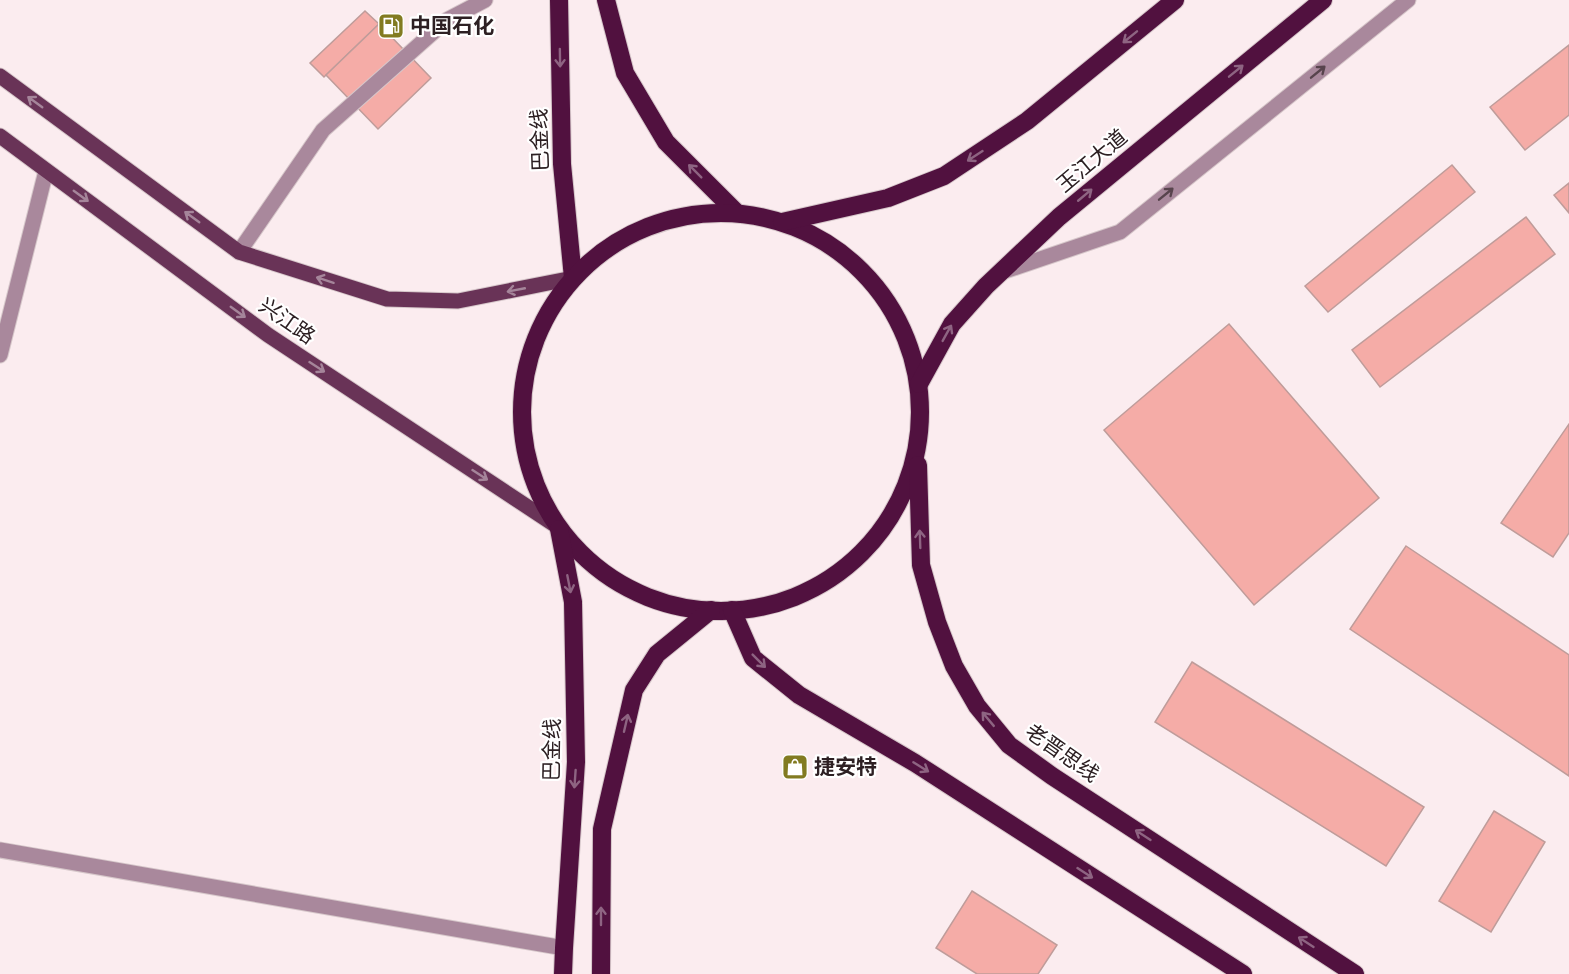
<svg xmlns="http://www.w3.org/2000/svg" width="1569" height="974" font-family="'Roboto Condensed','Noto Sans SC',sans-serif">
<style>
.building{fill:#f5aca7;stroke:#bf9c9a;stroke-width:1.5}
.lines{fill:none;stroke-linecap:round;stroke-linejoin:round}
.minor-casing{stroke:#d6c7ca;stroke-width:17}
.major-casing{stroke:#d6c7ca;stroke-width:17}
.highway-casing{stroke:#d6c7ca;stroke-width:20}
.minor{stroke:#a9889c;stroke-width:15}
.major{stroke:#693357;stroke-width:15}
.highway{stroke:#51113f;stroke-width:18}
.oneway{stroke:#8e6482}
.oneway2{stroke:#58444d}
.oneway3{stroke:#a5859a}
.labels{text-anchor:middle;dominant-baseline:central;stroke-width:4.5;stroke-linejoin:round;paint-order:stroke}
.poi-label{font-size:21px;font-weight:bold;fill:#2d2023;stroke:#fff;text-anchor:start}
.street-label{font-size:21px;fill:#2d2023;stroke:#fff}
</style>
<rect width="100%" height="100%" fill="#fbecef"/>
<g class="building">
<path d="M365 11 379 24 324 77 310 63Z"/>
<path d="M379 24 431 78 378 129 326 75Z"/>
<path d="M1569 45V115L1525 150 1490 107Z"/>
<path d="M1452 165 1475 192 1328 312 1305 286Z"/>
<path d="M1569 183V213L1554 195Z"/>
<path d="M1526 217 1555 254 1380 387 1352 350Z"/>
<path d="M1229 324 1379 498 1254 605 1104 430Z"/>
<path d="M1569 424V533L1553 557 1501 523Z"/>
<path d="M1406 546 1569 655V776L1350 629Z"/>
<path d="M1192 662 1424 807 1386 866 1155 722Z"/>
<path d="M1494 811 1545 842 1491 932 1439 901Z"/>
<path d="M972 891 1057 945 1038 974H977L936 948Z"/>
</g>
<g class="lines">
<defs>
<g id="minor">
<path d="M239 252 323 130 447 20 485 0"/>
<path d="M1002 272 1120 232 1408 0"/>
<path d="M0 355 46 171"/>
<path d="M0 850 564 948"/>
</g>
<g id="major">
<path d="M0 76 239 252 387 299 458 301 573 278"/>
<path d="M0 136 268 335 558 527"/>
</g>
<g id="highway">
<path d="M559 0 562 164 573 278"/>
<path d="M606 0 625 73 666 142 737 213"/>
<circle cx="721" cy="412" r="199"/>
<path d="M782 222 888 198 944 176 1027 121 1175 0"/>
<path d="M919 384 952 324 986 286 1059 217 1323 0"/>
<path d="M918 465 921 565 937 622 954 666 977 706 1009 745 1052 776 1355 974"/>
<path d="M559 529 573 602 576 762 564 948 563 974"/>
<path d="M732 610 753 658 799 695 915 763 1243 974"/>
<path d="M601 974 602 829 634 690 657 654 711 610"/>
</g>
</defs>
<use href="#minor" class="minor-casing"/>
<use href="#major" class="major-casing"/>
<use href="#highway" class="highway-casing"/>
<use href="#minor" class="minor"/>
<use href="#major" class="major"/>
<use href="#highway" class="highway"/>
</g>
<defs><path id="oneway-shaft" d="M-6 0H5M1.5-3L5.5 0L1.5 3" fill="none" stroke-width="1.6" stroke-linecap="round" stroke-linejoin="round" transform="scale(1.5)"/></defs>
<g class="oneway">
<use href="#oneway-shaft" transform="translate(1130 37) rotate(141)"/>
<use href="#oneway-shaft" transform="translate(560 58) rotate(89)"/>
<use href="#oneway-shaft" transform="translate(1236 71) rotate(-39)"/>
<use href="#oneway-shaft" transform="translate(975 156) rotate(147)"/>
<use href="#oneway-shaft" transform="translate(695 171) rotate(-135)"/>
<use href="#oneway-shaft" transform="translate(1085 195) rotate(-40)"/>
<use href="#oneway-shaft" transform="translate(947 333) rotate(-61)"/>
<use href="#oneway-shaft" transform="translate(920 539) rotate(-92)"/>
<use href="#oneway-shaft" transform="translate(569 584) rotate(79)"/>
<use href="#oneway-shaft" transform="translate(759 661) rotate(45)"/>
<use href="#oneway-shaft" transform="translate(988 719) rotate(-130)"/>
<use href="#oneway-shaft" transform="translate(626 723) rotate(-77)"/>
<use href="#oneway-shaft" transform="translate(921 767) rotate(32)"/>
<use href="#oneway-shaft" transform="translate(575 779) rotate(94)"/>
<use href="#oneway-shaft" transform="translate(1143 835) rotate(-147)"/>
<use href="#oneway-shaft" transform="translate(1085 873) rotate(33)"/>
<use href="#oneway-shaft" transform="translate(601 916) rotate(-90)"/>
<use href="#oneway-shaft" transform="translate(1306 942) rotate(-147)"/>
</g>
<g class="oneway2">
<use href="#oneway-shaft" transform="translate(1318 72) rotate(-39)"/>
<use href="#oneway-shaft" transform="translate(1166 194) rotate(-39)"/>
</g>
<g class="oneway3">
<use href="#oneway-shaft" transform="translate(35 102) rotate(-144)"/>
<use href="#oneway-shaft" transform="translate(81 196) rotate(36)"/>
<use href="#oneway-shaft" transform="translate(192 217) rotate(-144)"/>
<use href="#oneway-shaft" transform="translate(325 280) rotate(-162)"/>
<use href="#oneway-shaft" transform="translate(516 290) rotate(169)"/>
<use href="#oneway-shaft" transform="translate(238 312) rotate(36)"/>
<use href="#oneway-shaft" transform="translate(317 367) rotate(33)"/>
<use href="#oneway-shaft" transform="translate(480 475) rotate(33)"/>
</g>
<defs>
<symbol id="fuel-square" viewBox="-11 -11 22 22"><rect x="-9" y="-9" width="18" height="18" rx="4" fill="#827b21" stroke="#fff"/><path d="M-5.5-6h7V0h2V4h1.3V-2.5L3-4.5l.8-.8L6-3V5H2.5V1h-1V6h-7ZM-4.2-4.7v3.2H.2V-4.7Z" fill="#fff"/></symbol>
<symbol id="shop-square" viewBox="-11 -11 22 22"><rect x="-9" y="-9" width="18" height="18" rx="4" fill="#827b21" stroke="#fff"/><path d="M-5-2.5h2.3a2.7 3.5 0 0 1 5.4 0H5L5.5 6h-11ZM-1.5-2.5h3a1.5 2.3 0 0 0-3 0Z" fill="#fff"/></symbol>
</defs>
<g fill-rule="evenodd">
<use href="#fuel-square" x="376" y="11" width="30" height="30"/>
<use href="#shop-square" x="780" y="752" width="30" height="30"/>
</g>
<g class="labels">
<g class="poi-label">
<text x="410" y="26">中国石化</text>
<text x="814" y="767">捷安特</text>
</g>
<g class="street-label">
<text transform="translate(540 140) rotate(-92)">巴金线</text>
<text transform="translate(1092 161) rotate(-40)">玉江大道</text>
<text transform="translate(287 321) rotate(35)">兴江路</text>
<text transform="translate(552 750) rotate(-89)">巴金线</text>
<text transform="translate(1062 753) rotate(35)">老晋思线</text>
</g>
</g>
</svg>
